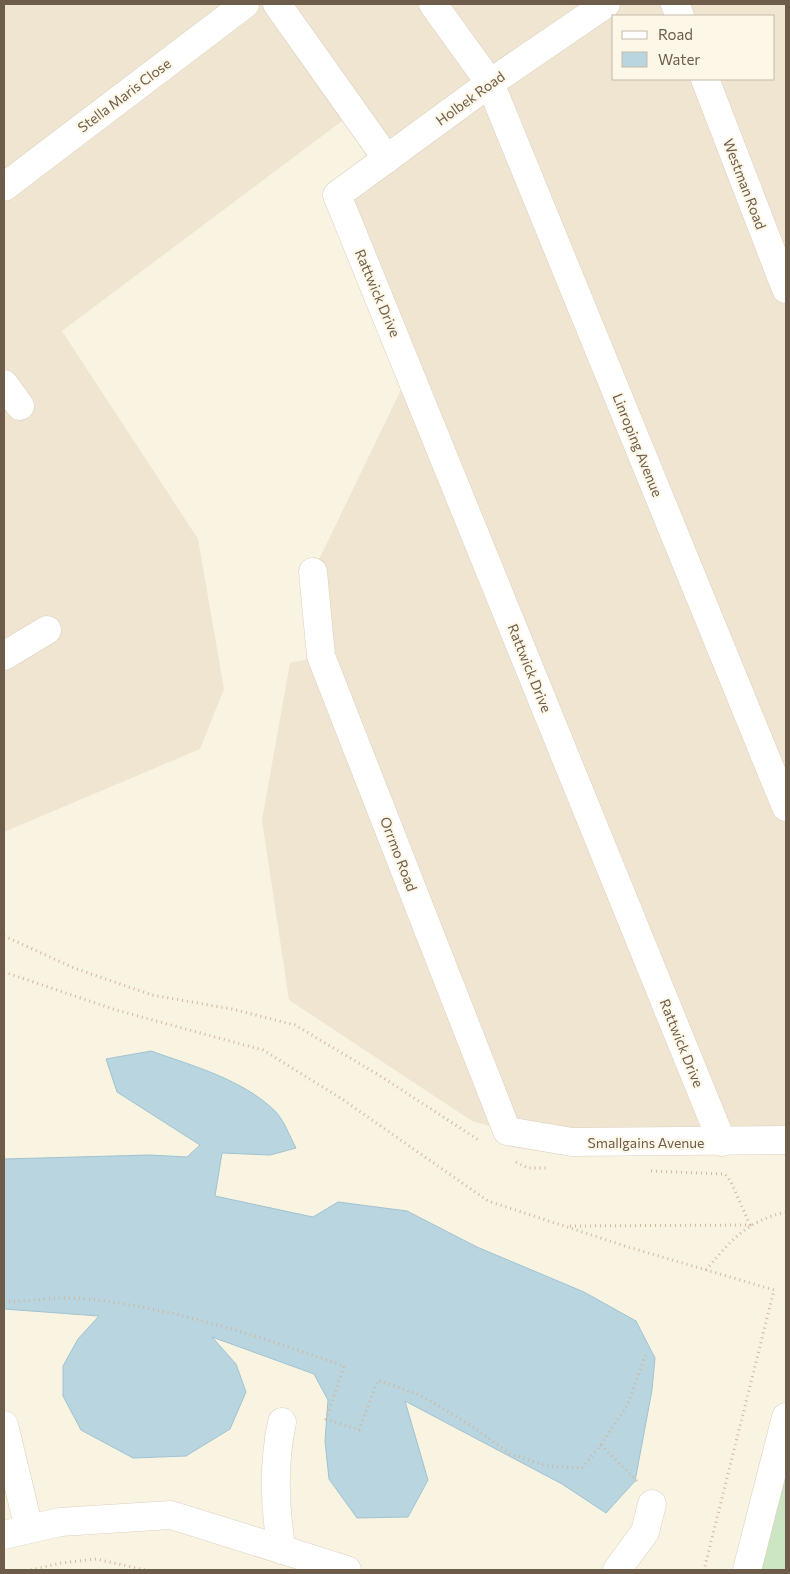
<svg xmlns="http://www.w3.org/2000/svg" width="790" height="1574" font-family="Commissioner,sans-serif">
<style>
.residential{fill:#f0e5d1;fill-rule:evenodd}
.green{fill:#cce5c2}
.water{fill:#b8d5e0;stroke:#a0c3d1}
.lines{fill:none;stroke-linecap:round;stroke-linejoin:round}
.minor-casing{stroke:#dcd0be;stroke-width:29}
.path{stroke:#d0b8a0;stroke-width:3;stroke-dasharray:1 4;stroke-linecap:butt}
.minor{stroke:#fff;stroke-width:28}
.labels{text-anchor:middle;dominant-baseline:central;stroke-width:4;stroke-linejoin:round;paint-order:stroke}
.street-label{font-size:14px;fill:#6e5c4b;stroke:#fdf7e7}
</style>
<rect width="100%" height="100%" fill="#f9f3e1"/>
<path class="residential" d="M4 4H786V1140L507 1131 472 1121 289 1000 262 820 290 663 321 656 313 572 410 371 337 195 387 159 354 112 62 331 198 539 224 689 200 749 4 832ZM614 16H774V79H614Z"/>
<path class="green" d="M786 1461V1570H761Z"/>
<path class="water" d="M151 1051C193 1066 242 1079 275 1111 284 1120 290 1137 296 1148L270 1155 222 1153 215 1196 313 1217 338 1202 407 1211 477 1247 584 1292 636 1321 655 1358 652 1390 635 1481 606 1513 562 1484 405 1401 428 1480 408 1517 357 1518 329 1479 325 1441 328 1400 314 1374 212 1337 236 1364 246 1392 230 1429 186 1456 133 1458 81 1430 63 1396V1366L78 1339 99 1316 4 1309V1159L150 1155 187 1157 200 1145 117 1092 106 1059Z"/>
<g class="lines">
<defs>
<g id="minor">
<path d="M277 4 387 159"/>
<path d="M433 4 490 83 786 807"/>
<path d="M606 4 490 83 337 195 722 1142"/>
<path d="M675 4 680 16"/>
<path d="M705 79 786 289"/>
<path d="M4 187 245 4"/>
<path d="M4 384 20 406"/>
<path d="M313 572 321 656 507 1131 572 1142 786 1140"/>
<path d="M4 656 47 630"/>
<path d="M4 1425 29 1529"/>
<path d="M4 1535 60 1522 171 1515 347 1570"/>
<path d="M282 1550C274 1506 273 1465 282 1422"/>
<path d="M617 1570 645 1532 652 1504"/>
<path d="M747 1570 786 1417"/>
</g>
</defs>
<use href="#minor" class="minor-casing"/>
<g class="path">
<path d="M4 936 74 968 152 995 232 1009 295 1025 382 1077 480 1141"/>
<path d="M4 972 116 1010 263 1050 342 1099 488 1201 625 1246 774 1290 704 1570"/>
<path d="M516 1162 528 1168H548"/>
<path d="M570 1226 750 1225 731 1182 725 1174 649 1171"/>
<path d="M706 1270C731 1240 747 1221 786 1212"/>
<path d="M4 1302C31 1301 60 1296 87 1299 175 1308 261 1337 344 1366L326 1419 359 1430 378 1380 420 1395 472 1426 510 1454 547 1466 582 1468 601 1445 628 1404 646 1354"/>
<path d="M601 1445 638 1482"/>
<path d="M31 1570 61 1563 96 1559 145 1570"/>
</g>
<use href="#minor" class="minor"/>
</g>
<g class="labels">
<g class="street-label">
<text transform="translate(124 95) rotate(-37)">Stella Maris Close</text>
<text transform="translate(470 98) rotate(-36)">Holbek Road</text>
<text transform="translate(745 184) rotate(69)">Westman Road</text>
<text transform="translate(378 293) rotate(67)">Rattwick Drive</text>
<text transform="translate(638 445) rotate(68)">Linroping Avenue</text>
<text transform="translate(530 668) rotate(68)">Rattwick Drive</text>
<text transform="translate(399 854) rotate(69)">Orrmo Road</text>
<text transform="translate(682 1043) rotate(68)">Rattwick Drive</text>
<text x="646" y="1142">Smallgains Avenue</text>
</g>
</g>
<rect width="790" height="1574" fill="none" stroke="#6e5c4b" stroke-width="10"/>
<rect x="612" y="15" width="162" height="65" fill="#fdf7e7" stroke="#c4b9a9"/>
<rect x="622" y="31" width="25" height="8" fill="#ffffff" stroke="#c4b9a9"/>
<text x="658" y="40" font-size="15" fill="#6e5c4b">Road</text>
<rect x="622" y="52" width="25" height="15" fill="#b8d5e0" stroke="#c4b9a9"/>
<text x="658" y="65" font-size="15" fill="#6e5c4b">Water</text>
</svg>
